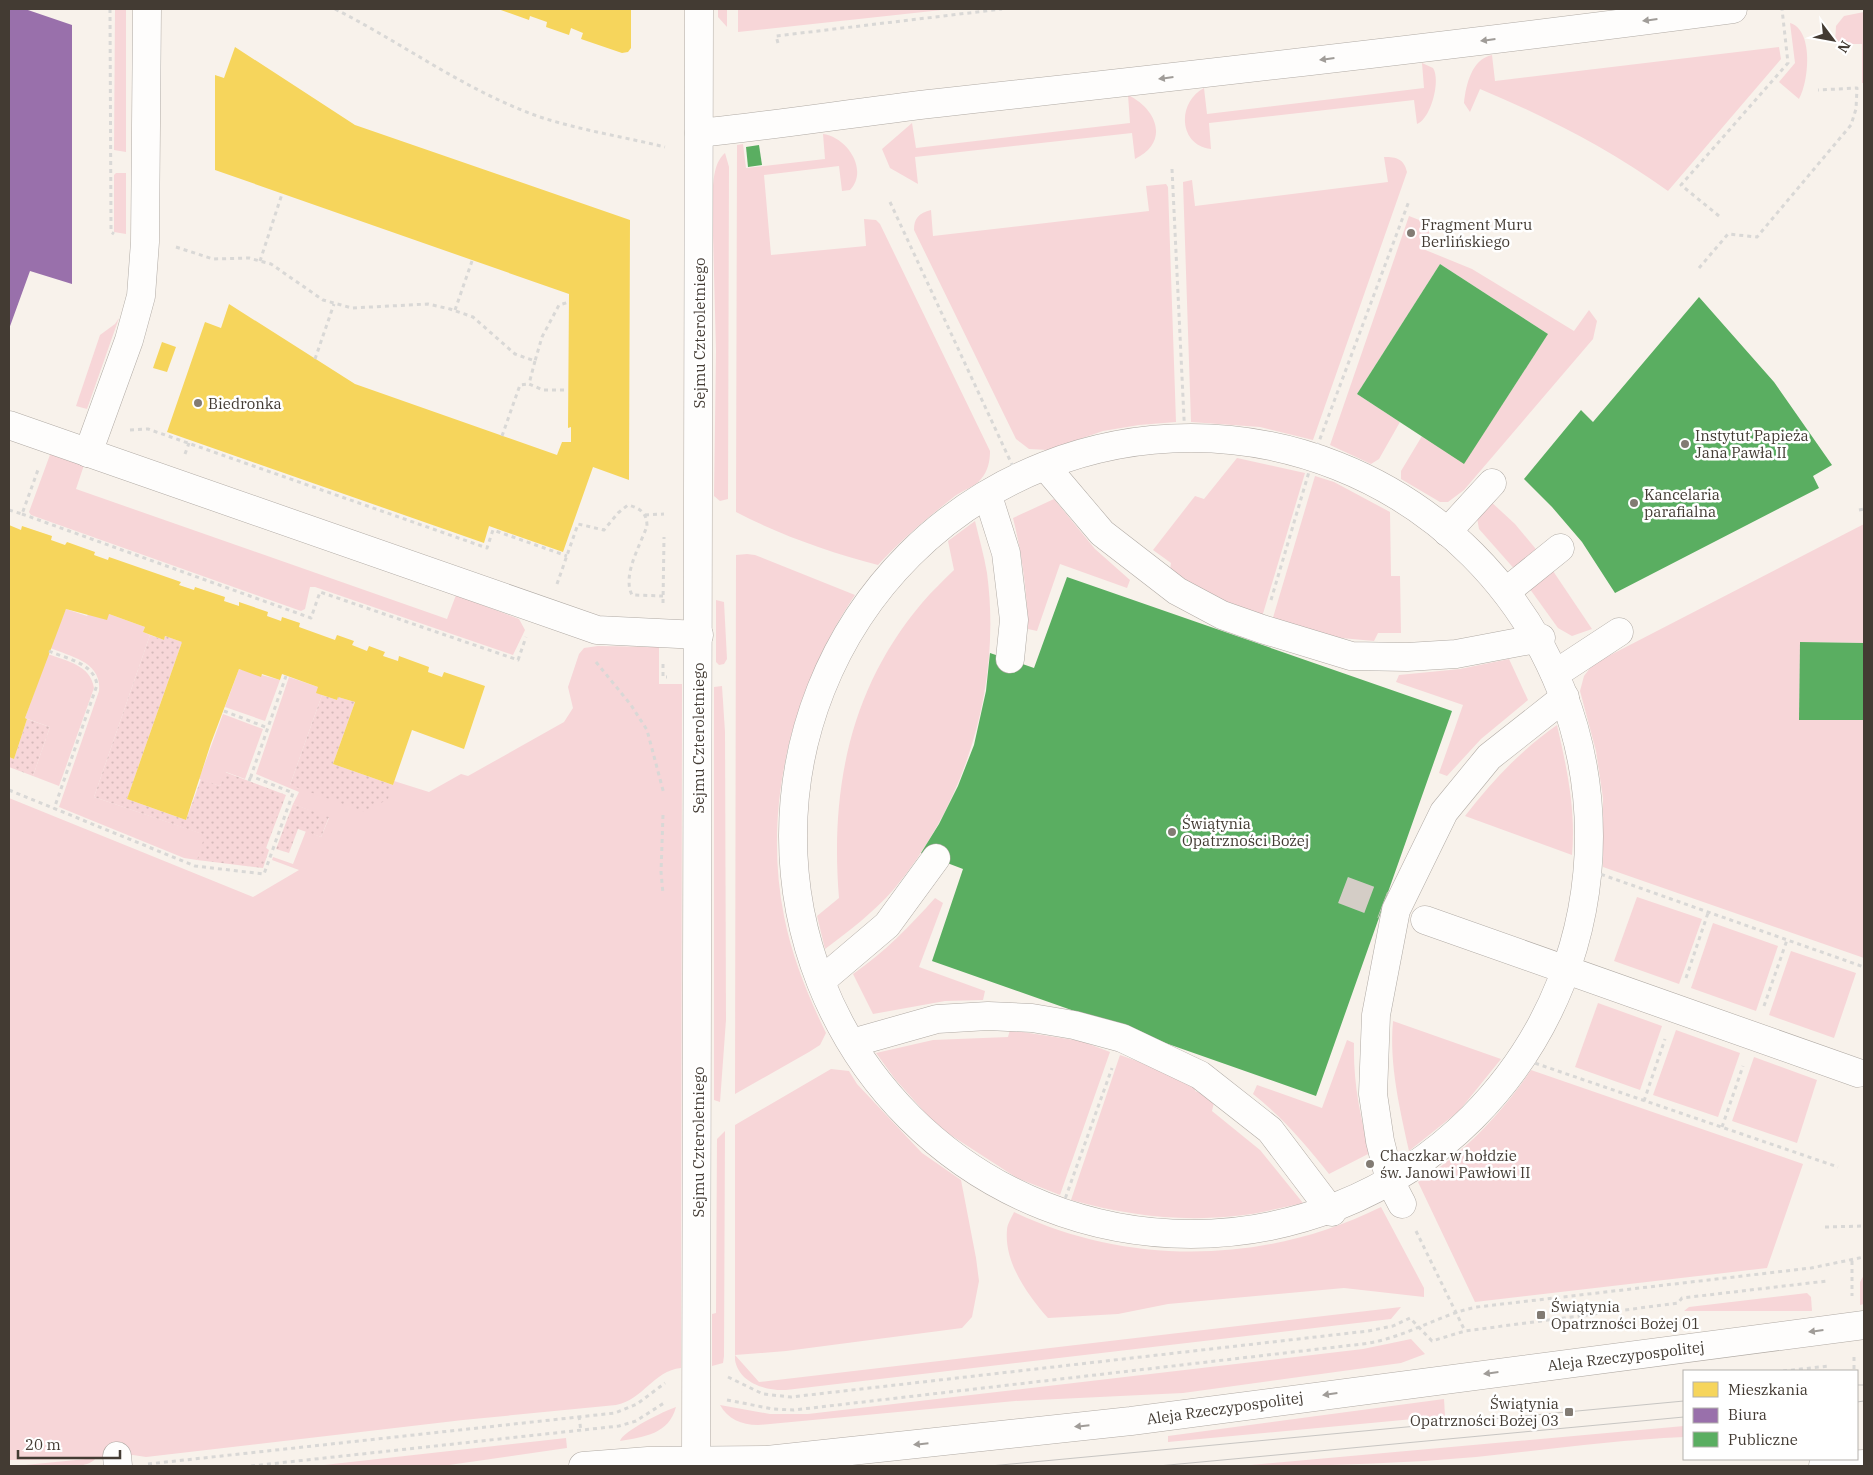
<svg xmlns="http://www.w3.org/2000/svg" width="1873" height="1475" font-family="'IBM Plex Serif',serif">
<style>
.grass{fill:#f7d6d8}
.park{fill:url(#park-dots)}
.homes{fill:#f6d55c}
.offices{fill:#9970ab}
.public{fill:#5aae61}
.lines{fill:none;stroke-linecap:round;stroke-linejoin:round}
.minor-tunnel{stroke:#d4cdc6;stroke-width:28;stroke-dasharray:28 14;stroke-linecap:butt}
.minor-casing{stroke:#b0aaa4;stroke-width:29}
.path{stroke:#d9d8d6;stroke-width:3;stroke-dasharray:4 4;stroke-linecap:butt}
.minor{stroke:#fefdfc;stroke-width:28}
.tram{stroke:#c7c5c2;stroke-width:1}
.oneway{fill:#a09c98}
.poi-dot{fill:#827b73;stroke:#fff;stroke-width:2}
.labels{text-anchor:middle;dominant-baseline:central;stroke-width:5;stroke-linejoin:round;paint-order:stroke}
.poi-label{font-size:15px;fill:#433b33;stroke:#fff;text-anchor:start}
.street-label{font-size:15px;fill:#433b33;stroke:#fff}
</style>
<defs>
<pattern id="park-dots" width="8" height="8" patternUnits="userSpaceOnUse" patternTransform="scale(1.25)"><rect width="8" height="8" fill="#f7d6d8"/><path d="M2 2h.1M6 6h.1" fill="none" stroke="#d5b9ba" stroke-width="1.8" stroke-linecap="round"/></pattern>
</defs>
<rect width="100%" height="100%" fill="#f8f2eb"/>
<g class="grass">
<path d="M115 9H126V152L114 150Z"/>
<path d="M718 9H727V27L718 17Z"/>
<path d="M738 9H951L738 32Z"/>
<path d="M1864 12V83H1862V44H1835L1836 26 1844 16Z"/>
<path d="M1790 23C1814 30 1809 82 1799 99L1779 82 1795 63Z"/>
<path d="M1779 47 1781 59 1668 191C1609 149 1547 117 1480 89L1470 112 1464 103C1466 84 1472 59 1492 55L1495 81Z"/>
<path d="M1422 63 1433 68C1441 80 1431 119 1417 124L1414 100 1209 123 1211 149C1178 145 1177 102 1204 88L1207 114 1424 88Z"/>
<path d="M1128 95C1157 109 1170 142 1135 159L1132 133 915 157 918 184 890 168 882 149 912 123 916 148 1130 123Z"/>
<path d="M823 134C847 137 869 170 850 190L842 191 839 166 764 175 771 255 866 246 864 219 876 220 880 224 990 451C990 461 988 471 981 479 975 487 963 490 955 496 928 517 901 540 878 565 829 552 780 535 736 512L737 145 743 144 746 168 825 159Z"/>
<path d="M725 153 729 167 728 499 720 501 714 496 716 351 712 196C714 180 713 164 725 153Z"/>
<path d="M1384 157C1397 157 1404 159 1407 172L1313 440 1260 427 1191 422 1183 182 1192 180 1195 206 1388 182Z"/>
<path d="M116 173H126V234L114 232V175Z"/>
<path d="M1166 184 1168 187 1176 422 1139 425 1103 431 1048 450 1029 449 1016 439 914 230C914 218 919 213 931 210L933 236 1149 211 1146 186Z"/>
<path d="M1409 216 1432 225 1423 249 1472 269 1574 331 1589 310 1597 321 1593 339 1464 490 1448 502H1440L1401 479V471L1422 436 1464 463 1548 334 1440 264 1357 394 1400 422 1379 459 1371 464 1330 445Z"/>
<path d="M119 318 87 409 76 406 100 335 115 324Z"/>
<path d="M51 452 84 465 76 489 447 619 456 595 519 619 525 630 513 655 315 587H310L305 609 301 611 31 515 29 512Z"/>
<path d="M1237 458 1305 473 1262 617 1215 599 1170 570 1171 563 1153 550 1195 496 1204 499Z"/>
<path d="M1315 476 1334 482 1390 512 1391 576H1400L1401 633H1378L1374 641 1330 637 1272 621Z"/>
<path d="M1054 499 1095 549 1130 580 1127 588 1060 564 1037 631 1028 629C1027 591 1022 554 1013 518Z"/>
<path d="M1489 500 1515 524 1540 554 1517 572 1479 529 1477 518Z"/>
<path d="M975 521C979 538 984 555 987 573 1002 685 966 803 894 889 874 912 849 931 825 949L817 916 839 898C830 789 850 688 922 603 932 591 943 581 954 570L948 541Z"/>
<path d="M1864 524V643L1800 642 1799 719 1864 720V958L1603 867V798L1596 751 1580 691 1584 676 1593 664Z"/>
<path d="M747 554 755 555 855 595C793 687 762 805 784 916 792 957 808 996 826 1033L820 1045 809 1052 735 1094 736 555Z"/>
<path d="M1551 568 1592 629 1572 636 1558 628 1527 585Z"/>
<path d="M716 600 724 602 727 659 724 664 719 665 716 662Z"/>
<path d="M66 609 87 616 89 613 109 614 145 627 143 632 150 635 94 797 206 835 197 860 184 858 59 807 99 691C102 662 72 657 50 648Z"/>
<path d="M598 646 659 647V684H682L681 1368C653 1371 643 1400 616 1405L463 1420 146 1457 133 1455 95 1459C85 1472 32 1466 15 1466L86 1459 9 1460V798L253 897 299 870 272 860 273 857 293 864 306 831 321 837 329 818 293 804 299 792 256 774 289 677 318 687 322 695 290 785H393L394 781 429 792 461 774 468 776 564 722 573 708 568 687 579 654 584 648Z"/>
<path d="M48 654C66 661 91 665 94 688L59 786 33 776 50 727 25 718Z"/>
<path d="M1509 659 1528 700 1481 739 1447 776 1439 773 1463 705 1396 682 1399 675 1460 669Z"/>
<path d="M239 669 280 680 265 721 225 707Z"/>
<path d="M722 686 725 732 726 1020 720 1102 714 1100V687Z"/>
<path d="M223 714 263 729 245 779 226 772 220 786 199 779Z"/>
<path d="M1557 725C1567 768 1576 811 1572 855L1465 816C1492 781 1521 750 1557 725Z"/>
<path d="M1637 897 1702 919 1679 984 1614 961Z"/>
<path d="M935 898 943 903 919 967 985 991 983 1000 945 1001 873 1014 853 974C885 952 910 926 935 898Z"/>
<path d="M1713 923 1778 946 1756 1011 1691 988Z"/>
<path d="M1791 951 1856 973 1834 1038 1769 1015Z"/>
<path d="M1598 1003 1662 1026 1640 1090 1575 1067Z"/>
<path d="M1393 1021 1501 1059 1459 1111 1409 1151C1400 1109 1389 1065 1393 1021Z"/>
<path d="M1010 1030 1081 1041 1110 1052 1060 1195 1017 1178 949 1134 929 1117 895 1079 876 1053 933 1040 1008 1037Z"/>
<path d="M1676 1030 1740 1053 1718 1117 1653 1095Z"/>
<path d="M1347 1040 1354 1043C1353 1081 1360 1117 1370 1153L1329 1174C1306 1145 1282 1117 1253 1094L1257 1085 1322 1108Z"/>
<path d="M1120 1055 1182 1077 1181 1081 1196 1087 1195 1091 1215 1098 1212 1111 1260 1150 1303 1203C1280 1208 1257 1214 1235 1216 1178 1222 1126 1215 1071 1200Z"/>
<path d="M1754 1057 1817 1080 1797 1143 1732 1121Z"/>
<path d="M831 1069 849 1071 857 1084 922 1153 961 1180 976 1258 979 1281 972 1317 962 1328 786 1351 735 1355 759 1382 1401 1307 1391 1319 786 1390C766 1391 739 1383 735 1360V1125Z"/>
<path d="M1531 1070 1803 1164 1767 1268 1475 1302 1418 1182C1463 1154 1501 1114 1531 1070Z"/>
<path d="M725 1131 724 1356 723 1363 712 1366V1314L716 1313 717 1139Z"/>
<path d="M1381 1207 1424 1288V1297L1344 1288 1168 1304 1118 1314 1048 1318C1028 1295 1004 1263 1007 1230 1007 1224 1012 1217 1014 1212 1130 1267 1266 1264 1381 1207Z"/>
<path d="M1864 1275V1304L1860 1305V1282Z"/>
<path d="M1807 1293 1811 1297 1812 1311H1684L1689 1307Z"/>
<path d="M1411 1339 1425 1354 1401 1363 1183 1393 1015 1401 758 1425C741 1425 728 1419 720 1405L770 1414H808L1363 1349Z"/>
<path d="M1444 1399 1445 1416 1168 1442V1436Z"/>
<path d="M676 1407C669 1434 644 1437 620 1441 623 1431 664 1411 676 1407Z"/>
<path d="M1684 1426V1437C1614 1440 1546 1450 1476 1457 1397 1464 1319 1466 1240 1466Z"/>
<path d="M566 1438 567 1448 442 1466H315Z"/>
</g>
<g class="park">
<path d="M150 635 164 640 165 636 182 642 127 799 186 820 201 779 220 786 225 772 286 795 266 848 269 850 263 868 197 860 205 835 94 797Z"/>
<path d="M322 695 337 700 338 697 355 702 333 764 393 785 388 799 365 812 290 785Z"/>
<path d="M27 719 50 727 33 776 9 767V757L14 759Z"/>
<path d="M293 804 329 817 321 837 298 829 289 853 276 849Z"/>
</g>
<g class="homes">
<path d="M498 9H631V48L628 52 622 53 581 39 583 33 571 28 569 35 546 27 547 22 530 16 529 20Z"/>
<path d="M235 47 355 125 630 220 629 480 593 467 563 552 489 526 484 543 167 432 205 322 221 328 229 304 355 384 557 455 562 442H571V427L568 428 569 294 215 170V75L224 78Z"/>
<path d="M162 342 176 347 167 372 153 368Z"/>
<path d="M9 525 21 530 22 526 52 536 51 540 65 545 67 542 95 552 94 555 108 560 109 557 181 582 179 585 194 590 195 587 225 597 224 601 239 606V602L268 612 267 616 281 621 282 617 300 623 299 627 335 640 337 635 354 641 352 645 367 651 369 646 385 652 383 656 398 661 399 656 429 667 428 672 442 677 444 672 485 686 464 749 412 730 393 785 333 764 355 702 338 697 337 700 316 693 318 687 282 674 280 680 262 674 261 677 239 669 211 743 186 820 127 799 182 642 165 636 164 640 143 632 145 627 109 614 107 620 66 609 25 718 27 719 14 759 9 757Z"/>
</g>
<path class="offices" d="M9 9H25L72 25V284L30 271 9 329Z"/>
<g class="public">
<path d="M759 145 762 165 748 167 746 147Z"/>
<path d="M1440 264 1548 334 1464 464 1357 394Z"/>
<path d="M1699 297 1774 382 1832 465 1813 476 1819 488 1615 593 1582 542 1552 507 1524 479 1581 410 1593 422Z"/>
<path d="M1067 577 1452 711 1316 1096 932 961 963 869 921 853 939 824 958 786 974 745 986 691 990 653 1034 668Z"/>
<path d="M1800 642 1864 643V720H1799Z"/>
</g>
<g class="lines">
<path class="minor-tunnel" d="M1343 890 1383 905"/>
<defs>
<g id="minor">
<path d="M699 133C779 125 858 112 938 103 1203 74 1468 44 1733 9"/>
<path d="M9 425 597 630 699 635"/>
<circle cx="1191" cy="836" r="398"/>
<path d="M88 453 129 340 141 296 145 242 147 9"/>
<path d="M1046 467 1102 533 1177 591 1222 615 1262 629 1351 656 1407 657 1456 654 1541 638"/>
<path d="M988 496 1006 553 1014 620 1010 659"/>
<path d="M1447 532 1492 483"/>
<path d="M1508 590 1560 548"/>
<path d="M1555 674 1619 632"/>
<path d="M1425 920 1858 1073"/>
<path d="M821 981 887 925 936 858"/>
<path d="M852 1043 937 1019 988 1016 1032 1018 1074 1025 1122 1038 1200 1075 1270 1130 1332 1212"/>
<path d="M1402 1204 1390 1181 1380 1141 1373 1094 1376 1015 1396 910 1444 812 1489 757 1565 697"/>
<path d="M117 1456 118 1466"/>
<path d="M583 1466 648 1461 767 1460 1131 1421 1864 1325"/>
<path d="M696 1466 699 9"/>
<path d="M1823 1466 1864 1464"/>
</g>
</defs>
<use href="#minor" class="minor-casing"/>
<g class="path">
<path d="M110 9 111 232 114 234"/>
<path d="M335 9C404 44 466 91 540 117 580 130 624 137 665 147"/>
<path d="M778 43 776 36 1002 9"/>
<path d="M1172 169 1185 439"/>
<path d="M890 202 1014 469"/>
<path d="M1719 216 1681 185 1788 63 1782 9"/>
<path d="M176 247 213 259 249 258 271 264 323 300 352 308 428 304 450 309 473 317 515 354 535 361 542 337 559 305 569 302"/>
<path d="M260 261 282 194"/>
<path d="M1699 268 1728 234 1757 237 1851 125 1856 109 1857 88 1818 90"/>
<path d="M455 310 472 261"/>
<path d="M315 359 334 304"/>
<path d="M535 361 529 384 543 390H568"/>
<path d="M130 430 148 429 487 548 493 530 567 556"/>
<path d="M502 436 520 385 529 384"/>
<path d="M185 454 189 443"/>
<path d="M9 510 22 514 39 467"/>
<path d="M1859 510 1864 509"/>
<path d="M22 514 311 618 320 592 518 660 526 637"/>
<path d="M645 515 664 514"/>
<path d="M557 584 578 524 604 530 618 513 628 505C640 508 647 513 647 526 640 546 622 575 632 595L663 596"/>
<path d="M1271 600 1314 455 1409 201"/>
<path d="M663 603 664 537"/>
<path d="M49 651C67 659 94 663 97 685L54 809"/>
<path d="M596 662 631 705 647 730 664 794"/>
<path d="M663 664V677H667"/>
<path d="M224 711 268 728"/>
<path d="M249 781 251 776"/>
<path d="M9 790 195 866 264 874 293 793 251 776 286 676"/>
<path d="M663 815 661 872 663 894"/>
<path d="M1586 869 1864 967"/>
<path d="M1686 978 1708 913"/>
<path d="M1764 1006 1787 940"/>
<path d="M1520 1058 1838 1167"/>
<path d="M1644 1101 1665 1039"/>
<path d="M1722 1127 1743 1066"/>
<path d="M1060 1213 1112 1068"/>
<path d="M1825 1227 1864 1226"/>
<path d="M1416 1231 1465 1331"/>
<path d="M1852 1261V1296"/>
<path d="M1854 1357V1371"/>
<path d="M1783 1371 1829 1366"/>
<path d="M728 1377 763 1394 791 1397 1368 1331 1393 1326 1410 1318 1432 1341 1465 1331 1678 1303 1682 1298 1827 1281"/>
<path d="M727 1400 773 1409 794 1410 1362 1344C1404 1339 1437 1315 1477 1307L1811 1268 1864 1257"/>
<path d="M579 1416 581 1432"/>
<path d="M148 1464 615 1413 637 1404 665 1383"/>
<path d="M251 1466 619 1426 636 1421 664 1403"/>
</g>
<use href="#minor" class="minor"/>
<g class="tram">
<path d="M1857 1385H1864"/>
<path d="M1857 1402 1864 1401"/>
<path d="M990 1466 1684 1401"/>
<path d="M1158 1466 1684 1417"/>
</g>
</g>
<defs><path id="oneway-solid" d="M-6-.8H1V-3.2L6.5 0L1 3.2V.8H-6Z" transform="scale(1.25)"/></defs>
<g class="oneway">
<use href="#oneway-solid" transform="translate(1650 20) rotate(173)"/>
<use href="#oneway-solid" transform="translate(1488 40) rotate(173)"/>
<use href="#oneway-solid" transform="translate(1327 59) rotate(173)"/>
<use href="#oneway-solid" transform="translate(1166 78) rotate(173)"/>
<use href="#oneway-solid" transform="translate(1816 1331) rotate(173)"/>
<use href="#oneway-solid" transform="translate(1491 1373) rotate(173)"/>
<use href="#oneway-solid" transform="translate(1330 1394) rotate(172)"/>
<use href="#oneway-solid" transform="translate(1082 1426) rotate(174)"/>
<use href="#oneway-solid" transform="translate(921 1444) rotate(174)"/>
</g>
<g class="poi-dot">
<circle cx="1411" cy="233" r="5"/>
<circle cx="198" cy="403" r="5"/>
<circle cx="1685" cy="444" r="5"/>
<circle cx="1634" cy="503" r="5"/>
<circle cx="1172" cy="832" r="5"/>
<circle cx="1370" cy="1164" r="5"/>
<rect x="1536" y="1310" width="10" height="10" rx="2.5"/>
<rect x="1564" y="1407" width="10" height="10" rx="2.5"/>
</g>
<g class="labels">
<g class="poi-label">
<text x="1421" y="224">Fragment Muru<tspan x="1421" dy="17">Berlińskiego</tspan></text>
<text x="208" y="403">Biedronka</text>
<text x="1695" y="435">Instytut Papieża<tspan x="1695" dy="17">Jana Pawła II</tspan></text>
<text x="1644" y="494">Kancelaria<tspan x="1644" dy="17">parafialna</tspan></text>
<text x="1182" y="823">Świątynia<tspan x="1182" dy="17">Opatrzności Bożej</tspan></text>
<text x="1380" y="1155">Chaczkar w hołdzie<tspan x="1380" dy="17">św. Janowi Pawłowi II</tspan></text>
<text x="1551" y="1306">Świątynia<tspan x="1551" dy="17">Opatrzności Bożej 01</tspan></text>
<text x="1559" y="1403" text-anchor="end">Świątynia<tspan x="1559" dy="17">Opatrzności Bożej 03</tspan></text>
</g>
<g class="street-label">
<text transform="translate(699 333) rotate(-90)">Sejmu Czteroletniego</text>
<text transform="translate(698 738) rotate(-90)">Sejmu Czteroletniego</text>
<text transform="translate(698 1142) rotate(-90)">Sejmu Czteroletniego</text>
<text transform="translate(1626 1356) rotate(-7)">Aleja Rzeczypospolitej</text>
<text transform="translate(1225 1408) rotate(-8)">Aleja Rzeczypospolitej</text>
</g>
</g>
<rect width="1873" height="1475" fill="none" stroke="#433b33" stroke-width="20"/>
<rect x="1683" y="1370" width="175" height="90" fill="#ffffff" stroke="#b4b1ad"/>
<rect x="1693" y="1382" width="25" height="15" fill="#f6d55c" stroke="#b4b1ad"/>
<text x="1728" y="1395" font-size="15" fill="#433b33">Mieszkania</text>
<rect x="1693" y="1408" width="25" height="15" fill="#9970ab" stroke="#b4b1ad"/>
<text x="1728" y="1420" font-size="15" fill="#433b33">Biura</text>
<rect x="1693" y="1432" width="25" height="15" fill="#5aae61" stroke="#b4b1ad"/>
<text x="1728" y="1445" font-size="15" fill="#433b33">Publiczne</text>
<g transform="translate(1833 40) rotate(122)" stroke="#ffffff" stroke-width="4" paint-order="stroke">
<path d="M0-4L9 19L0 12L-9 19Z" fill="#433b33"/>
<text y="-8" font-size="14" font-weight="bold" text-anchor="middle" fill="#433b33">N</text>
</g>
<path d="M18 1450v8h102v-8" fill="none" stroke="#433b33" stroke-width="2.5"/>
<text x="25" y="1450" font-size="15" fill="#433b33" stroke="#ffffff" stroke-width="4" paint-order="stroke">20 m</text>
</svg>
